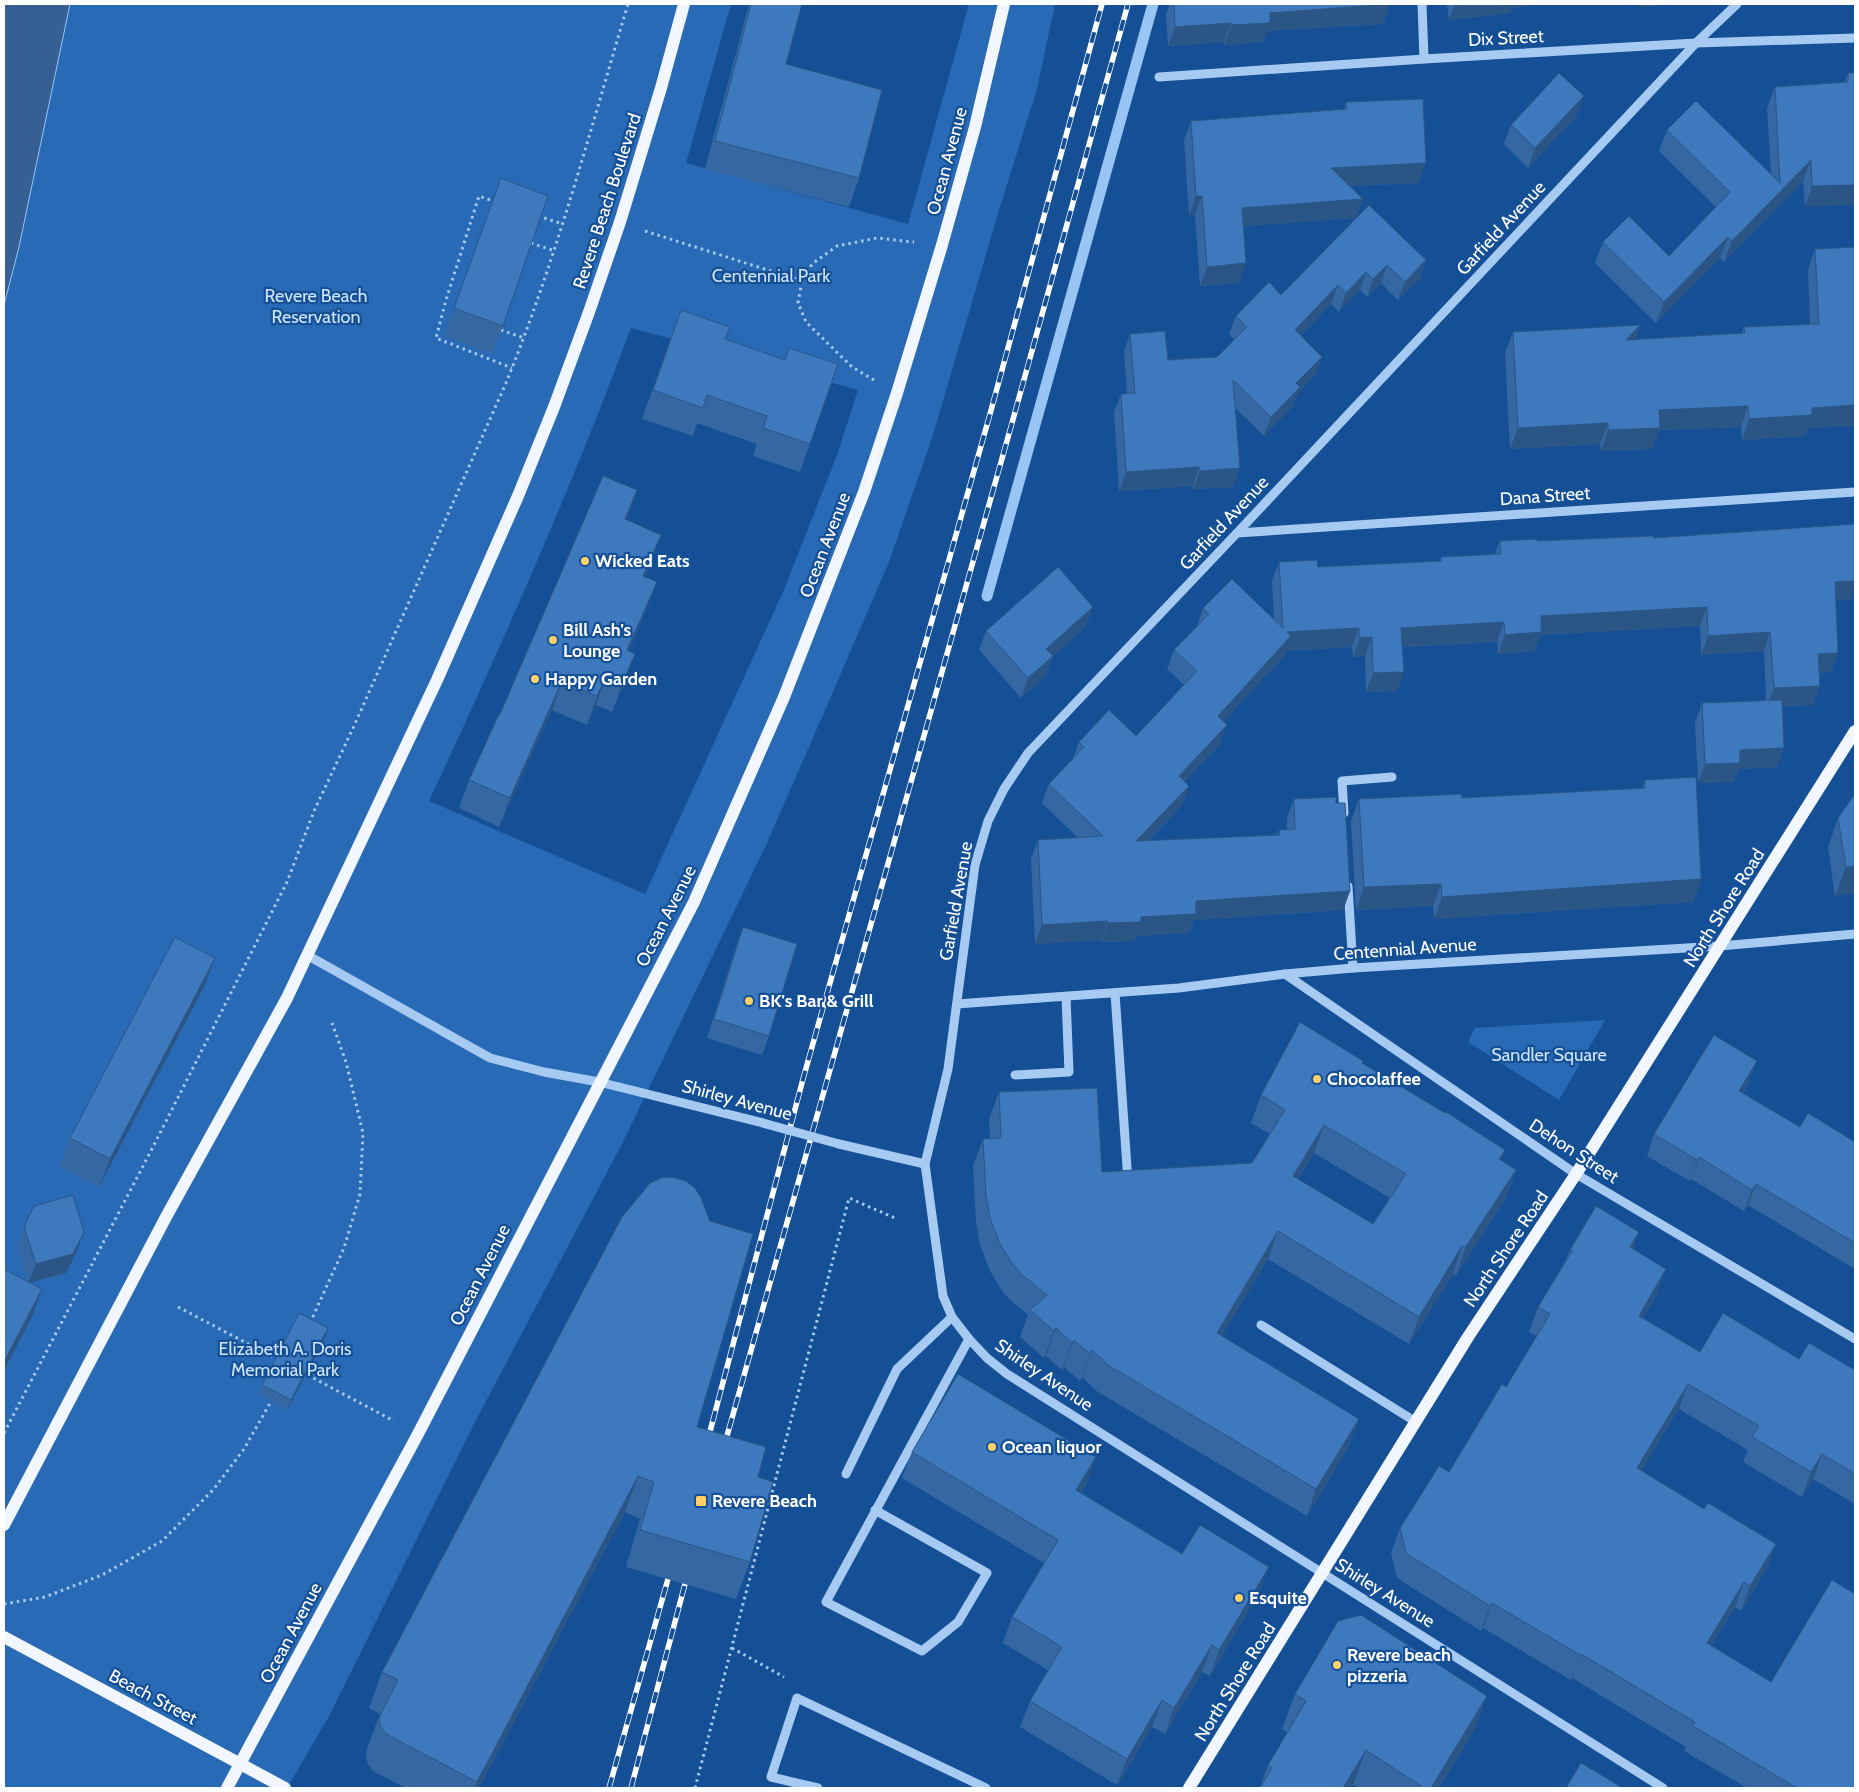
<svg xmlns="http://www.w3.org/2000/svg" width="1859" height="1792" font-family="Cabin,sans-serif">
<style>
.green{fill:#286ab5;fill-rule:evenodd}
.water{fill:#366093;stroke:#99c5f4}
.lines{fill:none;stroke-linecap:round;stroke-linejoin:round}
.stream{stroke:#99c5f4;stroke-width:11}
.path{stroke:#a7caf2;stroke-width:3;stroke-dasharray:2.5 4;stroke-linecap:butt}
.minor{stroke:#a7caf2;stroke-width:9}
.major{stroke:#f2f7ff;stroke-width:12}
.rail-casing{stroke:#fff;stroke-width:5.5}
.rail{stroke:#155096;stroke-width:4;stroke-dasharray:11;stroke-linecap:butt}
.minor-bridge{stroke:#a7caf2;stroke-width:9}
.wall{fill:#3568a3;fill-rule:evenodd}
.shaded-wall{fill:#2b5585}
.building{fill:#3e79be;stroke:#2b5585;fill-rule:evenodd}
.poi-dot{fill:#ffd168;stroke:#155096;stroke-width:2}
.labels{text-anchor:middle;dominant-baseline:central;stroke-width:4.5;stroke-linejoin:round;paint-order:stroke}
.street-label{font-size:18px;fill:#fff;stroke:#155096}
.park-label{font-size:18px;fill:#cee4fc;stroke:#155096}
.poi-label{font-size:18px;font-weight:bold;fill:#fff;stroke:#155096;text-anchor:start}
</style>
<rect width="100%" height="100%" fill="#155096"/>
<g class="green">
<path d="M70 4H731L686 163 908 224 969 4H1055L1037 89 999 210 933 435 889 562 826 708 767 843 622 1144 475 1422 328 1718 287 1788H4V305L19 247ZM631 328 858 390 837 455 783 592 645 894 429 801C502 645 571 489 631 328Z"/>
<path d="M1605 1020 1559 1100 1468 1042 1475 1028Z"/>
</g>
<path class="water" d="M4 4H70L19 247 4 305Z"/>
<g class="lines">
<path class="stream" d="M987 596 1153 4"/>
<g class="path">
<path d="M496 202 479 196 446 300 436 338 512 368"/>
<path d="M538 216 563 224"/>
<path d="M645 231 802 281"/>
<path d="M531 243 555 251"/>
<path d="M501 330 524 338"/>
<path d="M874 380 852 367 806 322 798 303 802 281 812 264 837 246 877 238 914 242"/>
<path d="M178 1307 279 1360"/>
<path d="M310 1323 344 1248 360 1194 363 1133 346 1062 332 1023"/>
<path d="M302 1372 394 1421"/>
<path d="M4 1433 155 1143 287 882 314 811 354 726 506 383C556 260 590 131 628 4"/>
<path d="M4 1604 45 1597 102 1575 162 1541 213 1490 244 1449 273 1398"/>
<path d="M732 1648 784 1677"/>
<path d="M695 1788 849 1198 895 1218"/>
</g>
<g class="minor">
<path d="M1422 4 1424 59"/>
<path d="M1159 77 1424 59 1696 43 1855 38"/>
<path d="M1237 533 1855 492"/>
<path d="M1344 813 1342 781 1392 777"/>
<path d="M1348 886 1353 968"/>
<path d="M307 955 490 1058 544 1072 599 1082 763 1123"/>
<path d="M1285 974 1576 1174 1855 1339"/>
<path d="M1115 993 1128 1182"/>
<path d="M957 1004 1179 988 1285 974 1353 968 1720 946 1855 934"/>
<path d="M1015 1075 1069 1072 1066 997"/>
<path d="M839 1144 925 1164"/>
<path d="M1261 1325 1416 1422"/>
<path d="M846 1474 897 1369 952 1317"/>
<path d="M875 1510 987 1573 958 1622 922 1651 826 1602 969 1339"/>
<path d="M818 1788 771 1777 797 1698 986 1788"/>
<path d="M1663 1788 1007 1374 987 1358 969 1339 952 1317 943 1296 925 1164 948 1069 975 865 988 821 1004 789 1028 753 1237 533 1696 43 1737 4"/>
</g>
<g class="major">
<path d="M4 1525 166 1217 287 998 437 680 518 496 554 407 589 312 620 222 661 88 684 4"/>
<path d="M4 1637 285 1788"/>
<path d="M227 1788 418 1434 694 902 784 697 864 492 897 393 942 245 975 127 1004 4"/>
<path d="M1189 1788 1468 1337 1576 1174 1855 731"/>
</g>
<defs>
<g id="rail">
<path d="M707 1443 803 1079 990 414 1102 4"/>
<path d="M723 1450 1012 423 1128 4"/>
<path d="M609 1788 668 1579"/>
<path d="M631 1788 685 1584"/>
</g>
</defs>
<use href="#rail" class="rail-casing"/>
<use href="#rail" class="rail"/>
<path class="minor-bridge" d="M763 1123 839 1144"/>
</g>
<g class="wall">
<path d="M749 4H802L786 64 859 178 849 207 705 169Z"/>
<path d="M1170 4H1390L1383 24 1267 31 1263 42 1224 45V42L1168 46 1166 14Z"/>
<path d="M1447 4H1541L1512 8 1510 13 1449 20Z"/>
<path d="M1848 73H1855L1805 207 1803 181 1724 262 1720 258 1656 323 1595 263 1603 242 1669 256 1716 207 1659 151 1667 130 1771 174 1767 108 1775 87 1844 83Z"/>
<path d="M1346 102 1419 183 1350 186 1356 218 1426 260 1420 279 1398 300 1381 283 1367 297 1360 290 1339 312 1331 304 1301 335 1322 357 1315 375 1298 393 1293 406 1264 436 1235 408 1233 487 1193 489V486L1119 491 1114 412 1121 394 1127 393 1124 352 1130 334 1168 360 1217 357 1235 340 1229 334 1236 316 1281 295 1356 218 1243 226 1239 283 1200 286 1195 215H1189L1184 140 1191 121 1344 109Z"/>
<path d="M1577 115 1528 168 1504 144 1511 125Z"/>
<path d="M501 178 503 326 493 354 444 336Z"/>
<path d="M1855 247V426L1808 428 1805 436 1742 440 1741 427 1659 430 1652 449 1601 451 1600 444 1510 449 1505 353 1513 332 1640 325 1635 340 1742 333 1744 327 1810 324 1808 270 1815 249Z"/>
<path d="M681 310 725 339 785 360 838 364 800 472 753 456 757 444 697 423 693 436 642 419Z"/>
<path d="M626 520 651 563 645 577 646 610 629 651 625 682 612 712 596 705 587 725 552 710 499 827 459 808 469 780 500 714Z"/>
<path d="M1653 538 1855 581V588L1851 600H1836L1838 653 1831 672 1819 673 1813 705 1782 706 1777 767 1738 769 1733 782 1698 783 1695 723 1702 703 1766 700 1764 651 1701 655 1700 626 1540 635 1534 651 1498 654 1497 642 1402 647 1397 691 1366 692 1365 656 1353 657 1352 647 1286 651 1285 655 1223 721 1220 744 1184 782 1189 786 1182 805 1148 841 1277 835 1279 830 1287 829V818L1294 799 1336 803 1350 891 1343 910 1194 920 1189 933 1136 936 1134 941 1101 942V940L1035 944 1031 859 1038 840 1078 838 1042 803 1049 784 1073 759 1079 742 1136 736 1184 685 1167 669 1174 650 1197 627 1203 608 1274 620 1272 581 1279 562 1318 567 1440 561 1441 557 1495 554 1500 541H1537Z"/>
<path d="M1093 607 1086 626 1053 656 1046 675 1021 698 979 650 986 631Z"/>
<path d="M1645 780 1701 879 1693 902 1434 919 1433 906 1356 910 1351 821 1359 799 1462 798 1642 788Z"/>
<path d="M1855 794V893L1835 896 1828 847 1838 818Z"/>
<path d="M743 927 769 1036 762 1055 707 1038 736 946Z"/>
<path d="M204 987 99 1187 60 1167 70 1138Z"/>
<path d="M1363 1061V1064L1516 1170 1506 1198 1456 1276 1453 1274 1409 1344 1268 1259 1221 1336 1349 1446 1307 1516 1098 1392 1082 1377 1080 1381 1064 1367 1062 1370 1046 1356 1044 1358 1020 1337 1028 1315 1011 1301 1002 1291 990 1271 980 1245 976 1222 973 1166 983 1139 990 1138 989 1120 999 1092 1102 1172 1252 1163 1270 1134 1251 1123 1261 1095ZM1314 1153 1390 1198 1373 1224 1298 1179Z"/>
<path d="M1749 1082 1743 1093 1800 1127 1855 1142V1269L1748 1205 1744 1211 1691 1179 1690 1181 1647 1156 1654 1134Z"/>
<path d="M24 1227 84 1232 77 1251 66 1273 30 1283 42 1289 32 1317 4 1370V1269L28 1281 17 1246Z"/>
<path d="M1633 1249 1657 1294 1643 1318 1700 1352 1799 1359 1855 1370V1504L1813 1479 1802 1497 1743 1462 1748 1450 1679 1409 1641 1471 1704 1509 1776 1544 1767 1568 1741 1611 1735 1607 1711 1646 1855 1788H1747L1684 1751 1686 1747 1572 1678 1571 1680 1483 1628 1481 1631 1397 1578 1391 1553 1400 1528 1449 1472 1506 1387 1537 1336 1529 1332 1538 1307 1565 1261 1570 1250Z"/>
<path d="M325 1338 287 1410 259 1394 262 1385Z"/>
<path d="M697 1427 758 1477 750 1562 736 1599 626 1567 640 1519 625 1512 479 1788H406L373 1771 368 1764 366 1756 367 1749 380 1714 369 1708 382 1672Z"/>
<path d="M912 1452 1087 1483 1081 1493 1182 1554 1259 1593 1210 1676 1202 1672 1165 1734 1152 1727 1117 1785 1020 1727 1030 1701 1048 1670 1003 1643 1012 1617 1044 1563 902 1478Z"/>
<path d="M1295 1694 1474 1731 1439 1788H1359L1353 1785 1351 1788H1260L1268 1765 1288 1733 1282 1729Z"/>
</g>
<g class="shaded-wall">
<path d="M1390 4 1383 24 1267 31 1263 42 1224 45 1231 25 1270 13Z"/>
<path d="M1455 4H1541L1512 8 1510 13 1449 20Z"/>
<path d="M1640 4H1668L1638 8Z"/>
<path d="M1231 23 1224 42 1168 46 1175 27Z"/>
<path d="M1584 96 1577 115 1528 168 1535 148Z"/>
<path d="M1811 160 1803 181 1724 262 1732 241Z"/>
<path d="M1426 163 1419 183 1324 187 1331 168Z"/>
<path d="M1855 185V205L1805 207 1812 186Z"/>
<path d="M1196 196H1202L1195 215H1189Z"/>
<path d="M1363 199 1356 218 1235 227 1242 208Z"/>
<path d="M1728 237 1720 258 1656 323 1664 302Z"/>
<path d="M1426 260 1420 279 1398 300 1405 282Z"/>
<path d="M1246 263 1239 283 1200 286 1207 267Z"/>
<path d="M1387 265 1381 283 1367 297 1373 279Z"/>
<path d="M1366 272 1360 290 1339 312 1346 293Z"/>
<path d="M1338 285 1331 304 1288 348 1295 330Z"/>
<path d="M1640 325 1633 346 1626 340Z"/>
<path d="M1322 357 1315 375 1298 393 1293 406 1264 436 1271 417 1296 383Z"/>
<path d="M1855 405V426L1808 428 1805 436 1742 440 1749 419 1812 408Z"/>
<path d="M1748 406 1741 427 1659 430 1652 449 1601 451 1608 430 1659 410Z"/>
<path d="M1608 423 1600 444 1510 449 1518 428Z"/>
<path d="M1199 467 1193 486 1119 491 1126 472Z"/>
<path d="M1240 468 1233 487 1193 489 1200 471Z"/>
<path d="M637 490 627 519 615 548 625 519Z"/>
<path d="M661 535 651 563 633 604 643 576Z"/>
<path d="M1855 581V588L1851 600 1828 601 1835 582Z"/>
<path d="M657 582 646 610 617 678 627 650Z"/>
<path d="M1093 607 1086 626 1053 656 1046 675 1021 698 1028 678 1046 649Z"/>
<path d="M1707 607 1700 626 1540 635 1534 651 1498 654 1505 635 1541 616Z"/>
<path d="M1504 622 1497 642 1394 647 1401 628Z"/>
<path d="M1359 628 1352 647 1286 651 1285 655 1211 735 1218 716 1287 632Z"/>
<path d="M1770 632 1764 651 1701 655 1708 636Z"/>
<path d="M1372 637 1365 656 1353 657 1360 638Z"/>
<path d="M1838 653 1831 672 1811 673 1818 654Z"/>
<path d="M635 654 625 682 612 712 622 684Z"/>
<path d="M1404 672 1397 691 1366 692 1373 673Z"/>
<path d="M606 677 596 705 587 725 597 696Z"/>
<path d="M562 681 552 710 499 827 510 798Z"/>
<path d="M1820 686 1813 705 1767 707 1774 688Z"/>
<path d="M1227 725 1220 744 1172 795 1179 776Z"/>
<path d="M1784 748 1777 767 1738 769 1733 782 1698 783 1705 764 1740 750Z"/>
<path d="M1189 786 1182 805 1129 860 1136 841Z"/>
<path d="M1855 866V893L1835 896 1846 867Z"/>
<path d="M1701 879 1693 902 1434 919 1442 897Z"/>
<path d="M1441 884 1433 906 1356 910 1364 887Z"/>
<path d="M1350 891 1343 910 1194 920 1189 933 1136 936 1134 941 1101 942 1108 923 1141 917 1196 901Z"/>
<path d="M1108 921 1101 940 1035 944 1042 925Z"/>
<path d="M215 958 204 987 99 1187 110 1159Z"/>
<path d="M1757 1061 1749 1082 1731 1112 1739 1091Z"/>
<path d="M1324 1125 1314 1153 1283 1203 1293 1176Z"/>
<path d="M1505 1150 1495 1178 1499 1159Z"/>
<path d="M1699 1157 1691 1179 1690 1181 1697 1160Z"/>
<path d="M1516 1170 1506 1198 1456 1276 1465 1248Z"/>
<path d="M1756 1184 1748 1205 1744 1211 1752 1190Z"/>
<path d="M1278 1231 1268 1259 1207 1361 1217 1333Z"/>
<path d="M84 1232 77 1251 66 1273 28 1283 36 1264Z"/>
<path d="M1639 1232 1630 1257V1247Z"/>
<path d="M1462 1246 1453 1274 1409 1344 1419 1317Z"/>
<path d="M1666 1269 1657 1294 1630 1341 1639 1316Z"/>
<path d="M42 1289 32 1317 4 1370V1362Z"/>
<path d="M328 1328 325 1338 287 1410 291 1400Z"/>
<path d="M1056 1328 1046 1356 1044 1358 1054 1331Z"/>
<path d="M1074 1340 1064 1367 1062 1370 1072 1343Z"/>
<path d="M1092 1350 1082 1377 1080 1381 1090 1354Z"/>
<path d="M1688 1384 1679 1409 1628 1493 1637 1468Z"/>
<path d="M1359 1419 1349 1446 1307 1516 1316 1489Z"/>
<path d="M1822 1454 1813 1479 1802 1497 1811 1472Z"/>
<path d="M1096 1457 1087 1483 1067 1516 1076 1490Z"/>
<path d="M638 1476 625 1512 479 1788H474L477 1782Z"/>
<path d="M1776 1544 1767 1568 1741 1611 1750 1586Z"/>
<path d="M1269 1567 1259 1593 1210 1676 1219 1650Z"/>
<path d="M1744 1582 1735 1607 1698 1668 1707 1643Z"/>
<path d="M1492 1603 1483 1628 1481 1631 1490 1606Z"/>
<path d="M1212 1645 1202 1672 1165 1734 1174 1708Z"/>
<path d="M1581 1654 1572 1678 1571 1680 1580 1655Z"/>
<path d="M1487 1696 1474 1731 1439 1788H1431Z"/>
<path d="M1162 1700 1152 1727 1117 1785 1127 1759Z"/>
<path d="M1366 1750 1353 1785 1351 1788H1343Z"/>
</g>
<g class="building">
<path d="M751 4H802L786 64 882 90 859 178 715 141Z"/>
<path d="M1174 4H1390L1270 13V23L1231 25V23L1175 27Z"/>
<path d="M1559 73 1584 96 1535 148 1511 125Z"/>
<path d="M1848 73H1855V185L1812 186 1811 160 1732 241 1728 237 1664 302 1603 242 1629 216 1669 256 1730 192 1667 130 1696 101 1780 183 1775 87 1848 82Z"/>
<path d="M1423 99 1426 163 1331 168 1363 199 1242 208 1246 263 1207 267 1202 196H1196L1191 121 1347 109 1346 102Z"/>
<path d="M501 178 548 196 503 326 454 308Z"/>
<path d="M1369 205 1426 260 1405 282 1387 265 1373 279 1366 272 1346 293 1338 285 1295 330 1322 357 1296 383 1300 387 1271 417 1233 380 1240 468 1200 471 1199 467 1126 472 1121 394 1135 393 1130 334 1165 331 1168 360 1217 357 1247 327 1236 316 1269 282 1281 295Z"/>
<path d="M1855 247V405L1812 408V415L1749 419 1748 406 1659 410 1660 428 1608 430V423L1518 428 1513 332 1640 325 1626 340 1745 333 1744 327 1819 324 1815 249Z"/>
<path d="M681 310 730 327 725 339 785 360 789 348 838 364 810 444 763 428 767 416 707 395 703 408 653 390Z"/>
<path d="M603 476 637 490 625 519 661 535 643 576 657 582 627 650 635 654 622 684 606 677 597 696 562 681 510 798 469 780 499 714H500Z"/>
<path d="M1855 524V581L1835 582 1838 653 1818 654 1820 686 1774 688 1770 632 1708 636 1707 607 1541 616V632L1505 635 1504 622 1401 628 1404 672 1373 673 1372 637 1360 638 1359 628 1287 632 1291 636 1218 716 1227 725 1179 776 1189 786 1136 841 1280 835 1279 830 1295 829 1294 799 1336 797V803H1345L1350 891 1196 901V914L1141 917V922L1108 923V921L1042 925 1038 840 1103 836 1049 784 1084 747 1079 742 1109 710 1136 736 1197 671 1174 650 1209 614 1203 608 1232 579 1283 628 1279 562 1317 560 1318 567 1441 561V557L1501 554 1500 541 1537 539V541L1653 536V538Z"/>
<path d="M1058 567 1093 607 1046 649 1053 656 1028 678 986 631Z"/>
<path d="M1782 700 1784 748 1740 750V763L1705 764 1702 703Z"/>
<path d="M1696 777 1701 879 1442 897 1441 884 1364 887 1359 799 1461 794 1462 798 1645 788V780Z"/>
<path d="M1855 794V866L1846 867 1838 818Z"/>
<path d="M743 927 797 944 769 1036 714 1019Z"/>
<path d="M175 937 215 958 110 1159 70 1138Z"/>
<path d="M1300 1022 1363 1061 1362 1063 1445 1113 1446 1112 1505 1150 1499 1159 1516 1170 1465 1248 1462 1246 1419 1317 1278 1231 1217 1333 1359 1419 1316 1489 1108 1365 1092 1350 1090 1354 1074 1340 1072 1343 1056 1328 1054 1331 1030 1310 1047 1295 1021 1274 1012 1263 1000 1244 990 1218 986 1195 983 1139 1001 1138 999 1092 1097 1088 1102 1172 1252 1163 1285 1110 1261 1095ZM1324 1125 1406 1174 1373 1224 1293 1176Z"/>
<path d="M1714 1035 1757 1061 1739 1091 1800 1127 1808 1113 1855 1142V1243L1756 1184 1752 1190 1699 1157 1697 1160 1654 1134Z"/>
<path d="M672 1177 686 1181 695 1188 701 1198 710 1221 753 1234 697 1427 766 1447 758 1477 773 1482 750 1562 640 1530 654 1482 638 1476 477 1782 386 1734 381 1727 379 1720 381 1713 398 1680 382 1672 622 1217 650 1183 661 1178Z"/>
<path d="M73 1195 84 1232 73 1254 36 1264 24 1227 34 1206Z"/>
<path d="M1596 1206 1639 1232 1630 1247 1666 1269 1639 1316 1700 1352 1723 1313 1799 1359 1809 1343 1855 1370V1474L1822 1454 1811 1472 1752 1437 1759 1426 1688 1384 1637 1468 1704 1509 1708 1503 1776 1544 1750 1586 1744 1582 1707 1643 1771 1682 1832 1580 1855 1594V1788H1797L1693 1726 1695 1722 1581 1654 1580 1655 1492 1603 1490 1606 1406 1553 1400 1528 1439 1466 1449 1472 1502 1384 1506 1387 1550 1314 1538 1307 1572 1251 1570 1250Z"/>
<path d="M4 1269 42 1289 4 1362Z"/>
<path d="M299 1313 328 1328 291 1400 262 1385Z"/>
<path d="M958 1374 1096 1457 1076 1490 1182 1554 1200 1525 1269 1567 1219 1650 1212 1645 1174 1708 1162 1700 1127 1759 1030 1701 1062 1647 1012 1617 1058 1540 912 1452Z"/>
<path d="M1361 1615 1487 1696 1431 1788H1424L1366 1750 1343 1788H1260L1272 1768 1268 1765 1306 1701 1295 1694 1338 1621Z"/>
<path d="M1581 1763 1623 1788H1566Z"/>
</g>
<g class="poi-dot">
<circle cx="585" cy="561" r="5"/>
<circle cx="553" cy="640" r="5"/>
<circle cx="535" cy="679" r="5"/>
<circle cx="749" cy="1001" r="5"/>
<circle cx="1317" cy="1079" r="5"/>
<circle cx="992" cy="1447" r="5"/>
<rect x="695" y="1495" width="12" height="12" rx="2.5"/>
<circle cx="1239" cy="1598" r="5"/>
<circle cx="1337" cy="1665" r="5"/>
</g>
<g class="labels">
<g class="street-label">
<text transform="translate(1506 38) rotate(-3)">Dix Street</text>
<text transform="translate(947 161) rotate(-75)">Ocean Avenue</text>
<text transform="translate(607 201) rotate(-72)">Revere Beach Boulevard</text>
<text transform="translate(1501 228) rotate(-47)">Garfield Avenue</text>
<text transform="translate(1545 496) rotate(-4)">Dana Street</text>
<text transform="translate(1224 523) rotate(-47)">Garfield Avenue</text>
<text transform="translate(825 545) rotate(-69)">Ocean Avenue</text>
<text transform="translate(956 901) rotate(-80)">Garfield Avenue</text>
<text transform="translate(1724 908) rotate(-58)">North Shore Road</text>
<text transform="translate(666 916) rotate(-63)">Ocean Avenue</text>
<text transform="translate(1405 949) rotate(-4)">Centennial Avenue</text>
<text transform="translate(737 1100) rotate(15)">Shirley Avenue</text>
<text transform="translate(1574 1151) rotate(33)">Dehon Street</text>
<text transform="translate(1506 1249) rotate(-56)">North Shore Road</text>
<text transform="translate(480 1275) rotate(-63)">Ocean Avenue</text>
<text transform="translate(1044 1375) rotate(34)">Shirley Avenue</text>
<text transform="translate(1385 1593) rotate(32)">Shirley Avenue</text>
<text transform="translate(291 1633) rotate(-62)">Ocean Avenue</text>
<text transform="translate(1235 1682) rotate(-58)">North Shore Road</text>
<text transform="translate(153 1697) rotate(28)">Beach Street</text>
</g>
<g class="park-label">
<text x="771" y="276">Centennial Park</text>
<text x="316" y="296">Revere Beach<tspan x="316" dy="21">Reservation</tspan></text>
<text x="1549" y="1055">Sandler Square</text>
<text x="285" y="1349">Elizabeth A. Doris<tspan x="285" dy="21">Memorial Park</tspan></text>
</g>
<g class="poi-label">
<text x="595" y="561">Wicked Eats</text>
<text x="563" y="630">Bill Ash's<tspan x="563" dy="21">Lounge</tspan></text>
<text x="545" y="679">Happy Garden</text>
<text x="759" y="1001">BK's Bar &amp; Grill</text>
<text x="1327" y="1079">Chocolaffee</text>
<text x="1002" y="1447">Ocean liquor</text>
<text x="712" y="1501">Revere Beach</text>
<text x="1249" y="1598">Esquite</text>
<text x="1347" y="1655">Revere beach<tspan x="1347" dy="21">pizzeria</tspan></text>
</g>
</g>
<rect width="1859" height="1792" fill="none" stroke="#ffffff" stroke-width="10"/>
</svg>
